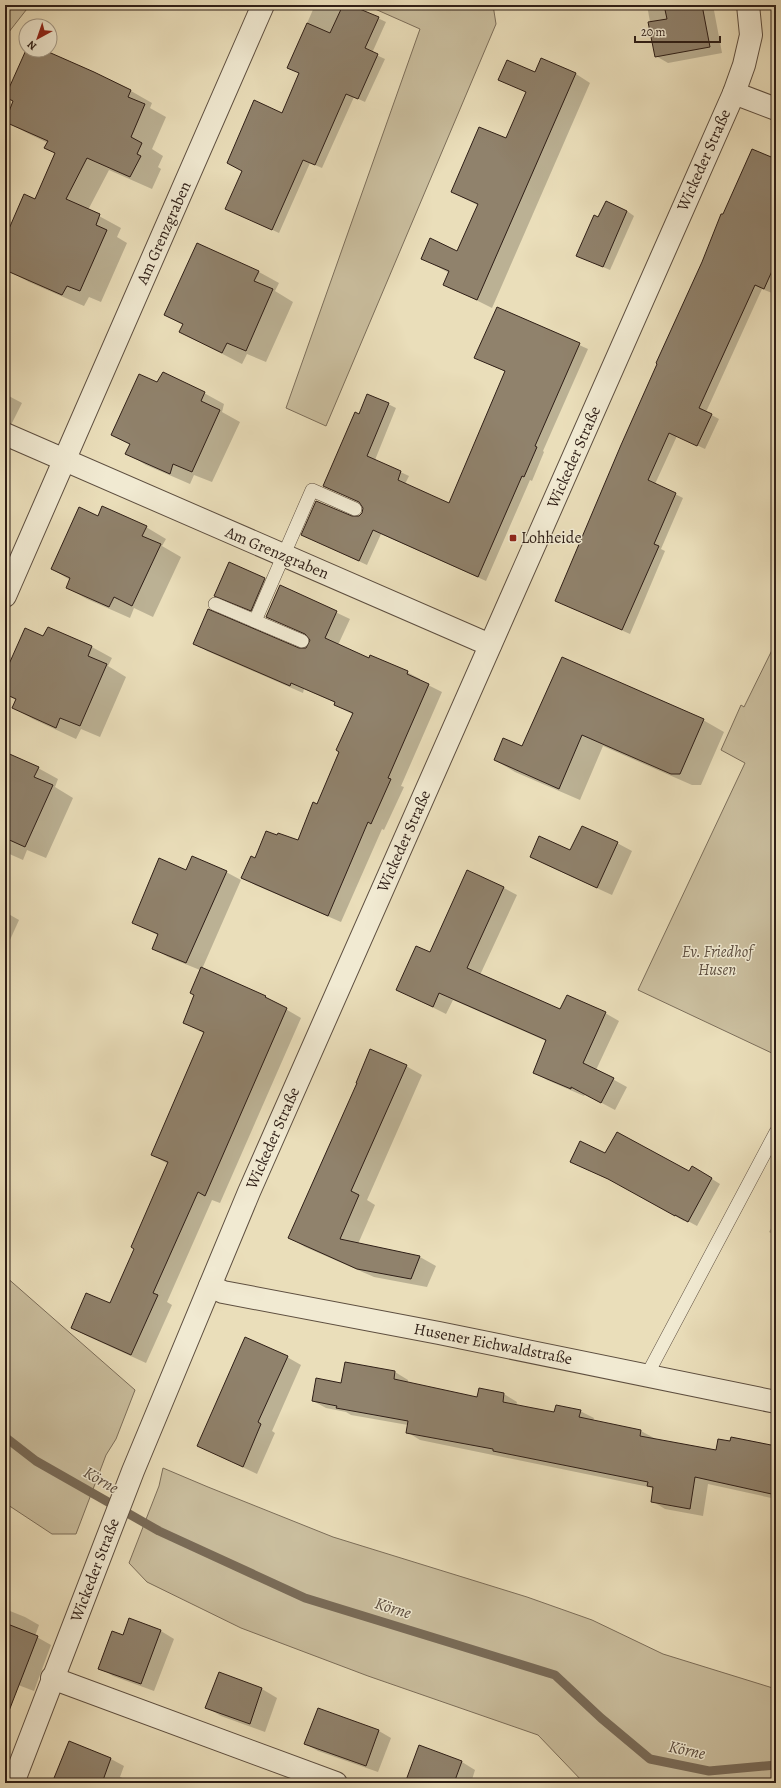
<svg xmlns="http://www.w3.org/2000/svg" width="781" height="1788" font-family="Alegreya,serif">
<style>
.green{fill:#cabe9e;stroke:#7c6e5a}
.shadow{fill:#0003}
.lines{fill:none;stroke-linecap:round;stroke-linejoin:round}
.stream{stroke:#796b58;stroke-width:9}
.building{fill:#90826c;stroke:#2f1f17}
.lane-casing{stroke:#5e4f40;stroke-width:14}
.street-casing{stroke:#5e4f40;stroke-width:24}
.lane{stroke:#f1ead2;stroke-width:13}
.street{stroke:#f1ead2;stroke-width:22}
.poi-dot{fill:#8f2418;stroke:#f1ead2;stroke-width:1.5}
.labels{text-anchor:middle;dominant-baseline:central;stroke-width:3;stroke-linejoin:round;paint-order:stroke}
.street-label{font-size:16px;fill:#2f1f17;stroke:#f1ead2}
.poi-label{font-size:16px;fill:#2f1f17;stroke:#f1ead2;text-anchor:start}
.park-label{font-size:16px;font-style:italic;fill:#5e4f40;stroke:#f1ead2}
.water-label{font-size:17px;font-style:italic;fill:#5a4b3d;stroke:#f1ead2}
</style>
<rect width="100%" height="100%" fill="#eadeba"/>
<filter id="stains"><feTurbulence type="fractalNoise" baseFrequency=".005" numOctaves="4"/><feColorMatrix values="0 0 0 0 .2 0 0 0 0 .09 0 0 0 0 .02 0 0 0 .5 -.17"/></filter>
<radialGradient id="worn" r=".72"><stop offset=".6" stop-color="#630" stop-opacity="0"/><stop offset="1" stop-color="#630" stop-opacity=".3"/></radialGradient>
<g class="green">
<path d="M5 5H30L5 37Z"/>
<path d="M366 5H493L496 24 326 426 286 408 420 29Z"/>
<path d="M776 642V1055L638 990 745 763 721 750 741 705 744 707Z"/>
<path d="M5 1276 135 1390 116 1439 106 1455 76 1534H52L5 1503Z"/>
<path d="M163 1468 208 1487 333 1537 527 1597 592 1620 663 1654 776 1689V1783H584L538 1735 368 1676 241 1628 147 1582 129 1563 159 1486Z"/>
</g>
<g class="shadow">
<path d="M315 5H359L364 8 363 11 386 22 372 53 385 59 365 102 354 97 322 168 310 163 279 233 234 212 283 114 300 73 288 67Z"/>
<path d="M647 5H713L722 53 668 63 656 56Z"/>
<path d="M28 50H39L131 91 152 103 150 108 166 117 152 149 163 156 158 167 161 169 152 189 109 170 88 210 121 228 117 237 127 243 101 302 89 297 84 306 29 282 7 270 5 257V240L36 200 56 153 48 143 27 133 5 121 14 101Z"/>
<path d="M542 60 576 74 590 83 492 308 444 284 449 273 422 258 458 252 479 206 452 192 506 140 527 93 500 79 536 73Z"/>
<path d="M776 160V283L772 293 762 289 706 412 719 419 705 449 677 436 655 484 683 498 661 549 665 551 630 634 563 604Z"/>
<path d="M627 211 634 216 610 270 584 259 599 219Z"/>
<path d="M259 272 279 283 275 291 293 302 266 362 247 354 242 364 180 332 183 325 165 315Z"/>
<path d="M497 308 588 349 543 451 544 452 532 481 530 480 486 581 381 534 367 565 302 535 352 517H360L363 513 364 508 360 503 324 486 360 416 388 404 396 408 375 460 409 476 405 484 449 504 506 372 475 358Z"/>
<path d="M158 384 204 393 224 404 222 412 240 422 212 482 194 475 190 484 146 465 126 453 130 445 112 435Z"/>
<path d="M5 394 22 403 11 425 5 428Z"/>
<path d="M98 518 146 527 166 539 162 546 181 557 153 617 134 608 130 618 87 599 67 588 70 580 52 569Z"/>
<path d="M264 579 272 583 258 614 215 596Z"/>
<path d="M280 586 350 619 338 645 369 659 407 672 420 679V681L442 692 401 786 404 787 384 830 382 829 341 922 255 885 242 877 255 859 299 842 317 805 354 715 335 705 336 703 304 689 303 693 207 651 195 643 307 649 311 640 308 636 267 616Z"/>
<path d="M44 638 92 647 112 658 108 666 126 677 100 737 81 729 76 739 33 719 13 708 16 700 5 694V675Z"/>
<path d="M562 658 703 720 724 732 701 785H692L603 746 580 800 515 772 495 760 523 748Z"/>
<path d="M5 753 38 768 58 779 55 787 73 798 46 858 27 850 23 860 5 852Z"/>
<path d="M617 843 632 851 612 895 546 865 531 857Z"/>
<path d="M187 872H226L241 880 202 969 265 997 301 1018 220 1203 212 1200 167 1302 172 1305 146 1363 87 1336 72 1328 111 1304 135 1248 168 1164 152 1155 205 1034 184 1023 195 995 200 970 168 957 153 948 159 936 133 922Z"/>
<path d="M504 888 517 895 480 975 561 1011 605 1013 619 1021 596 1070 627 1087 615 1110 585 1094 584 1096 547 1080 534 1072 546 1041 453 1000 446 1014 398 990 431 953Z"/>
<path d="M5 912 19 920 5 951Z"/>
<path d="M406 1066 422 1075 367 1200 375 1205 358 1244 420 1257 436 1266 427 1287 374 1277 305 1247 290 1238 359 1083Z"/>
<path d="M606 1155 689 1173 701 1172 720 1184 697 1226 684 1219V1221L618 1184 571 1162Z"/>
<path d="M776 1220V1236L769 1232Z"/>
<path d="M287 1357 301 1365 272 1431 275 1433 257 1474 198 1446Z"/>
<path d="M346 1363 395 1372 408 1380V1383L478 1398 480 1389 504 1394 517 1402 516 1406 555 1413 580 1411 594 1418 593 1421 641 1431 654 1438V1440L717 1451 776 1447V1499L708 1484 703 1516 665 1509 652 1501 654 1489 649 1487 420 1440 407 1432 408 1425 351 1415 346 1412 326 1408 313 1401 342 1384Z"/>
<path d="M5 1609 25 1617 39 1625 35 1636 51 1645 34 1691 5 1680Z"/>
<path d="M129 1620 161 1631 174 1639 154 1691 113 1676 100 1668 123 1637Z"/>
<path d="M219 1673 262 1689 277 1698 265 1732 221 1716 206 1707Z"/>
<path d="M318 1709 379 1731 391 1738 378 1772 318 1751 306 1744Z"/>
<path d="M69 1742 111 1759 124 1766 120 1777 135 1783H53Z"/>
<path d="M419 1746 462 1762 475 1770 471 1783H412Z"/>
</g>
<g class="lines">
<path class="stream" d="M5 1437 36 1461 159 1531 305 1598 555 1675 601 1718 650 1759 709 1771 776 1765"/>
</g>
<g class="building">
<path d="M343 5H350L379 17 365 48 378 54 358 99 346 94 315 165 303 160 272 230 225 209 242 171 227 163 254 100 282 113 299 73 287 68 307 23 330 33Z"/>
<path d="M664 5H702L710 47 655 57 648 22 667 19Z"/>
<path d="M26 50H44L94 72 131 90 128 97 145 104 131 137 142 143 137 154 141 156 130 177 87 158 66 199 100 214 96 225 107 230 80 291 67 286 62 295 5 270V238L24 194 35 199 55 153 44 148 48 141 5 122 13 101 5 97Z"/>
<path d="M541 58 576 73 477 300 443 285 449 271 421 259 430 238 457 251 478 204 451 192 479 127 506 138 526 92 498 80 507 60 535 72Z"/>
<path d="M752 149 776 159V262L764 289 755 285 699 408 712 414 697 446 669 433 648 480 676 493 654 544 659 546 622 630 555 601 621 445 657 364 656 363 702 262 721 214H723Z"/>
<path d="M606 201 627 211 603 267 576 256 594 215 598 217Z"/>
<path d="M197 243 259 271 254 281 273 289 246 351 227 343 222 353 179 332 183 324 164 315Z"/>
<path d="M497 307 580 343 535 446 537 447 524 477 522 476 478 577 373 530 359 561 301 535 316 501 352 516H359L362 513 363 508 359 502 323 486 355 412 359 414 367 394 389 403 367 456 401 471 398 480 449 503 505 371 474 358Z"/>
<path d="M163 372 205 392 201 401 220 410 192 472 173 464 170 474 125 454 130 444 111 435 139 374 157 382Z"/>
<path d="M102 506 147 526 142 536 161 544 132 606 114 597 109 607 66 588 70 578 51 569 79 507 98 516Z"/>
<path d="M229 562 265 578 251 611 214 596Z"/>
<path d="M280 585 337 611 325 638 369 658 370 655 408 671 407 674 429 684 388 778 391 779 371 824 368 822 328 916 241 878 251 856 255 858 266 831 277 835 278 833 298 840 313 802 317 804 339 752 336 750 353 713 334 705 335 702 291 683 290 686 193 644 208 609 299 648H306L310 640 305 634 266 617Z"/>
<path d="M48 627 92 646 88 656 107 664 80 726 60 718 56 728 12 708 16 699 5 694V673L25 628 43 636Z"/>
<path d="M562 657 704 719 680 774H671L582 735 559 789 494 760 503 738 522 746Z"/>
<path d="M5 752 39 767 34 777 53 785 25 847 5 838Z"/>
<path d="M582 826 618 842 597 888 530 857 539 836 570 850Z"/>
<path d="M192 856 227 871 186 963 152 949 158 934 132 923 159 858 186 870Z"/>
<path d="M467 870 504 887 467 968 560 1009 567 995 606 1012 583 1063 614 1078 601 1103 571 1087V1089L533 1073 546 1040 439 993 433 1007 396 990 416 946 430 952Z"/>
<path d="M201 967 266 996 265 997 287 1008 205 1196 198 1192 153 1293 158 1295 131 1355 71 1328 86 1293 110 1303 134 1249 131 1247 168 1162 151 1155 204 1032 183 1023 194 995 190 993Z"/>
<path d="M370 1049 407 1065 351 1191 359 1195 340 1239 420 1256 411 1279 357 1269 288 1238 357 1083H356Z"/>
<path d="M617 1132 689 1171 692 1166 712 1178 688 1222 675 1215V1216L608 1179 570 1162 580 1141 605 1153Z"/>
<path d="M245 1337 288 1356 258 1422 261 1424 243 1467 197 1446Z"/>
<path d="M345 1362 395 1371 394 1379 477 1397 479 1388 504 1393 503 1402 528 1407 554 1412 556 1405 581 1410 579 1417 641 1430 640 1436 716 1450 718 1439 730 1441 731 1437 776 1446V1495L695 1477 690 1509 651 1502 653 1487 647 1486 648 1482 493 1451V1449L406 1433 408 1421 336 1408 337 1406 312 1401 316 1378 341 1383Z"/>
<path d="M129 1618 161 1630 141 1684 98 1669 112 1631 123 1635Z"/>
<path d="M5 1623 38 1636 7 1716H5Z"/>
<path d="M219 1672 262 1688 250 1724 205 1708Z"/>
<path d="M318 1708 379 1730 366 1766 304 1744Z"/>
<path d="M69 1741 111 1758 102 1783H52Z"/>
<path d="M419 1745 462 1761 454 1783H405Z"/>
</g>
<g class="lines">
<defs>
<g id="lane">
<path d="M215 604 302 641"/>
<path d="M255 621 312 490 355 509"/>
<path d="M647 1375 776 1132"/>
</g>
<g id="street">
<path d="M734 93 776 109"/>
<path d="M5 434 490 645"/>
<path d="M5 596 263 5"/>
<path d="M210 1286 223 1292 439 1333 776 1402"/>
<path d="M52 1678 336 1783"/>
<path d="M13 1783 133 1471 249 1192 734 93 744 65 751 35 748 5"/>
</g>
</defs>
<use href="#lane" class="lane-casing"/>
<use href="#street" class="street-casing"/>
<use href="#lane" class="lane"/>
<use href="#street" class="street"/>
</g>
<rect class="poi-dot" x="509" y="534" width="8" height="8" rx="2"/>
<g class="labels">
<g class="street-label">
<text transform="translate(704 160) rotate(-66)">Wickeder Straße</text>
<text transform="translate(164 233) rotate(-66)">Am Grenzgraben</text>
<text transform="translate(574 457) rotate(-66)">Wickeder Straße</text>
<text transform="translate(277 553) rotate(23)">Am Grenzgraben</text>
<text transform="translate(404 841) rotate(-66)">Wickeder Straße</text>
<text transform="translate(273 1138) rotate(-66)">Wickeder Straße</text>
<text transform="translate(493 1344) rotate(11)">Husener Eichwaldstraße</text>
<text transform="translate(95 1570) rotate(-69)">Wickeder Straße</text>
</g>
<g class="poi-label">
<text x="521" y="538">Lohheide</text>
</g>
<g class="park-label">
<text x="717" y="952">Ev. Friedhof<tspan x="717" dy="18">Husen</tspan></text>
</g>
<g class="water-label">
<text transform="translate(101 1480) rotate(30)">Körne</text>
<text transform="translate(393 1608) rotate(17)">Körne</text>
<text transform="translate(687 1750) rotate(12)">Körne</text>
</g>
</g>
<rect width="781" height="1788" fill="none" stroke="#eadeba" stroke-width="20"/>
<rect x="6" y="6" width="769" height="1776" fill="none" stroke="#2f1f17" stroke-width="2"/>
<rect x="10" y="10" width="761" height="1768" fill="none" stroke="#2f1f17"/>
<g transform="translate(38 38) rotate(220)"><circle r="19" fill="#f1ead2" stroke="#a39987"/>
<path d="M0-3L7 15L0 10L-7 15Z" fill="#8f2418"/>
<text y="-6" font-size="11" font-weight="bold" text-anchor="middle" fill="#2f1f17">N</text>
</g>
<path d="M635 36v6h85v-6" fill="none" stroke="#2f1f17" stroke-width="2"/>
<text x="641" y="36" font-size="12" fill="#2f1f17" stroke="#f1ead2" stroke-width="3" paint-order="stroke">20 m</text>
<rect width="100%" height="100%" filter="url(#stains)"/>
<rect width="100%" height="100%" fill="url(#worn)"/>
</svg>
